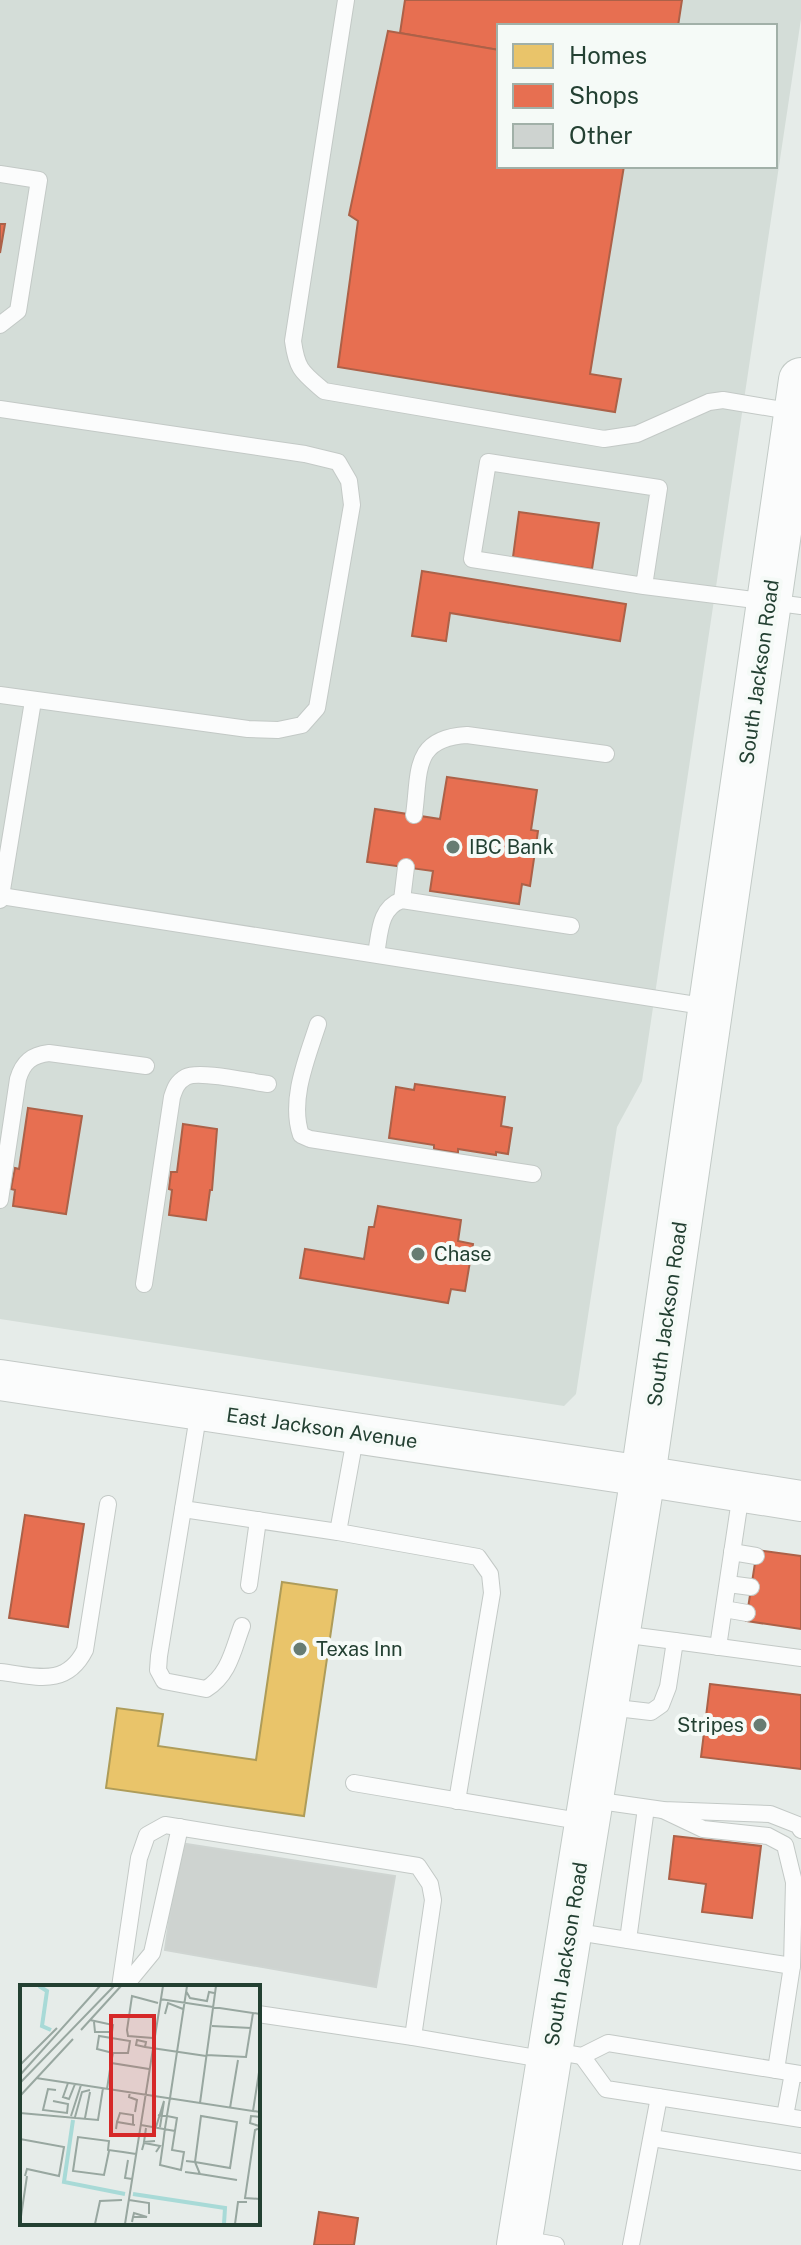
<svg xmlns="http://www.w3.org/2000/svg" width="801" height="2245" font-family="'Public Sans',sans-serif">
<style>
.built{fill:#d4ddd8;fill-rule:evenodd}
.homes{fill:#e9c46a;stroke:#ae9c59;stroke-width:2}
.shops{fill:#e76f51;stroke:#ac6148;stroke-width:2}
.building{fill:#ced3d0;stroke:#cfd5d2;stroke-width:2}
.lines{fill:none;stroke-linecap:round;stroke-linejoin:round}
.service-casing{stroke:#c3c9c6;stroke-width:18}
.tertiary-casing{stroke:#c3c9c6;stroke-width:42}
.secondary-casing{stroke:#c2cac6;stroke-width:46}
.service{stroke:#fbfcfc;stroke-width:16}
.tertiary{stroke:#fbfcfc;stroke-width:40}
.secondary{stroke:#fbfcfc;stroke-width:44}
.poi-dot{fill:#677c72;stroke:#f5faf7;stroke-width:3}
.labels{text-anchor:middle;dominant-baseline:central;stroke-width:8;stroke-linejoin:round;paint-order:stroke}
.street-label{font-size:20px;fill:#234032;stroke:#f5faf7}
.poi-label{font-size:20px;fill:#234032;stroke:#f5faf7;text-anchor:start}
.inset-river{fill:none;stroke:#a8dad7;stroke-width:4}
.inset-road{fill:none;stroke:#98a7a0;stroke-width:2}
.view{fill:#d62828;fill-opacity:0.15;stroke:#d62828;stroke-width:4}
.inset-edge{fill:none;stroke:#234032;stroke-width:4}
</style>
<rect width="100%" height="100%" fill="#e6ece9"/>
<path class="built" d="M0 0H801V19L642 1081 617 1127 576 1394 564 1406 0 1319ZM499 26H775V166H499Z"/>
<path class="homes" d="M282 1582 337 1590 304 1816 106 1788 117 1708 163 1714 158 1746 256 1760Z"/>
<g class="shops">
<path d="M405 0H682L678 26H499V50L400 33Z"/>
<path d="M388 31 499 50V166H624L590 374 621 379 615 412 338 367 358 221 349 215Z"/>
<path d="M0 224H5L0 253Z"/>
<path d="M519 512 599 523 592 569 513 557Z"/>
<path d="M422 571 626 604 620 641 450 613 446 641 412 636Z"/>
<path d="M447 777 537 790 531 830 538 831 530 886 522 884 519 904 430 891 433 871 367 862 375 809 440 819Z"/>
<path d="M415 1084 505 1097 501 1126 512 1128 508 1154 496 1152V1155L458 1149V1153L434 1149V1145L389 1138 396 1087 414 1090Z"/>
<path d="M28 1108 82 1116 66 1214 13 1206 15 1190 11 1189 15 1168 19 1169Z"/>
<path d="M183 1124 217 1129 212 1190H210L206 1220 169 1215 172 1190 169 1189 171 1172H177Z"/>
<path d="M378 1206 461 1220 458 1241 473 1244 465 1291 451 1289 448 1303 300 1278 305 1249 364 1259 369 1227H374Z"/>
<path d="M25 1515 84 1524 68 1627 9 1618Z"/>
<path d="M757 1550 801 1556V1629L746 1621Z"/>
<path d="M710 1684 801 1695V1769L701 1757Z"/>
<path d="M674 1836 761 1846 752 1918 702 1912 706 1884 669 1879Z"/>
<path d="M319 2212 358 2218 354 2245H314Z"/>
</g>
<path class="building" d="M180 1843 395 1876 376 1987 165 1950Z"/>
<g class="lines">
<defs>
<g id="service">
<path d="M346 0 293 341C297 370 302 372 324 391L604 439 637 434 709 402 723 400 795 412"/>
<path d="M0 174 39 180 18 311 0 325"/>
<path d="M0 409 305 454 338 462 349 481 352 505 317 708 302 725 278 730 248 729 0 695"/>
<path d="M644 586 659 488 488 462 472 559 644 586 801 606"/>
<path d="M414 815C420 772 412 738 467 735L606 754"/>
<path d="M1 896 33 701"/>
<path d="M0 900 1 896 709 1007"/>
<path d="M402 900 406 867"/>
<path d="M376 954C380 933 379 908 402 900L571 926"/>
<path d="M318 1024C307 1058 289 1100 301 1135L310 1139 533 1174"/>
<path d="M0 1200 18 1079C23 1062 32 1055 49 1053L146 1066"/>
<path d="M144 1284 172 1097C175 1088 177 1082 186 1077 199 1070 251 1082 268 1084"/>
<path d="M199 1410 183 1509 338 1532"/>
<path d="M356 1433 338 1532 478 1557 490 1574 492 1593 457 1801"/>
<path d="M183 1509 159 1656 158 1670 164 1681 206 1689C229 1675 233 1650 242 1626"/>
<path d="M732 1552 756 1556"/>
<path d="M728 1584 751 1587"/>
<path d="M249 1585 258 1520"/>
<path d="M724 1609 747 1613"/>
<path d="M621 1634 675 1641"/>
<path d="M718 1647 741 1493"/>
<path d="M0 1672C35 1676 66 1688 85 1650L108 1504"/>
<path d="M608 1707 651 1712 661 1705 668 1687 675 1641 801 1658"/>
<path d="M354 1783 585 1822"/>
<path d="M593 1800 663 1810 770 1814 798 1825 801 1830"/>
<path d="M663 1810 703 1829 768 1836 785 1845 794 1882 792 1966"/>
<path d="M571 1931 792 1966 776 2070"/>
<path d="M628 1940 646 1808"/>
<path d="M120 1987 139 1858 147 1835 165 1825 418 1866 430 1884 433 1900 413 2037"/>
<path d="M124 1987 152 1953 180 1827"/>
<path d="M258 2014 413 2037 548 2060"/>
<path d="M552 2051 582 2056 608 2043 801 2074"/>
<path d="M582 2056 606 2089 801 2119"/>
<path d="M785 2116 793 2073"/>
<path d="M652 2138 801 2162"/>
<path d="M522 2239 556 2245"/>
<path d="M631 2245 659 2097"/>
</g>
<path id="tertiary" d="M0 1380 643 1476 801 1501"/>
<path id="secondary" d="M519 2245 643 1476 801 380"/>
</defs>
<use href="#service" class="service-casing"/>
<use href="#tertiary" class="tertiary-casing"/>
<use href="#secondary" class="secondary-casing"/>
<use href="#service" class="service"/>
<use href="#tertiary" class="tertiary"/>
<use href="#secondary" class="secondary"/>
</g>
<g class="poi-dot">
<circle cx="453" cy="847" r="8"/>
<circle cx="418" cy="1254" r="8"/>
<circle cx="300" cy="1649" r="8"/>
<circle cx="760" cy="1725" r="8"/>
</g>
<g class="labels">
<g class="street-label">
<text transform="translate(759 672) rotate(-82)">South Jackson Road</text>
<text transform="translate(667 1314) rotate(-82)">South Jackson Road</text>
<text transform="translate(322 1428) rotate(8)">East Jackson Avenue</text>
<text transform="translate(566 1954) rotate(-81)">South Jackson Road</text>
</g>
<g class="poi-label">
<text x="469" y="847">IBC Bank</text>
<text x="434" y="1254">Chase</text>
<text x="316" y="1649">Texas Inn</text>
<text x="744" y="1725" text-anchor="end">Stripes</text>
</g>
</g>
<g transform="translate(20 1985)">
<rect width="240" height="240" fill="#e6ece9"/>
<path class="inset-river" d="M19 1 27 6 22 41 31 45M53 135 44 197 105 209M113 209 205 223 204 239"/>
<path class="inset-road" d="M166 6 170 13 187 16 189 7 194 8M140 14 240 29M145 29 148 18 163 24M70 35 93 40 92 47H75L74 37M192 41 231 43M61 45 101 1M133 53 108 51 107 45 112 11 138 18M125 62 126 57 117 55 116 60 125 62 186 71M186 70 226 72 233 28M91 78 93 68H108L110 56 79 51 77 64 93 68M0 80 37 43M0 90 80 1M16 93 240 127M0 98 94 1M48 98 43 112 49 114 55 99M87 104 91 78 129 84M110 107 109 112 117 115 115 127M0 111 53 54M33 116 48 119 47 128 23 125 28 104 36 105M180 118 196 1M210 123 218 75M233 126 240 81M0 128 78 135 83 103M138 130 142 131H147L157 133 152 165 164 167 161 185 140 180 143 159 145 143 147 131V130L150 113 167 1M51 131 61 100M55 132 62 107 70 105M65 133 70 107M97 137 100 128 113 130V139M121 140 155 146M239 141 230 138 231 131 240 132M136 142 144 116 140 142M126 143 124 157 135 156M240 143 235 145 225 213 240 214M96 144 97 137 115 140M0 154 44 162 39 191 7 184 5 191M122 165 124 158 140 161 136 167M89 166 84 190 53 186 58 152 89 156 88 165 103 167 116 169M108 175 105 193 112 194M165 187 180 189 175 177 181 131 217 137 210 183 175 177 166 176M180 189 217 195M109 215 129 218V229M112 237 113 232H127L114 228 113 232M0 238 7 191M75 239 80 216 102 215M105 239 143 1M215 239 218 217H227"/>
<path class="view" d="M91 31H134V150H91Z"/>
<rect width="240" height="240" class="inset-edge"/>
</g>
<rect x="497" y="24" width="280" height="144" fill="#f5faf7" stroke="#a1b0a8" stroke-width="2"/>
<rect x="513" y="44" width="40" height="24" fill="#e9c46a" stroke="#a1b0a8" stroke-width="2"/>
<text x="569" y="64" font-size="24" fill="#234032">Homes</text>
<rect x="513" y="84" width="40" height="24" fill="#e76f51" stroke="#a1b0a8" stroke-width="2"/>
<text x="569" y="104" font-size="24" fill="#234032">Shops</text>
<rect x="513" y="124" width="40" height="24" fill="#ced3d0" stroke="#a1b0a8" stroke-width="2"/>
<text x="569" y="144" font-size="24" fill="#234032">Other</text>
</svg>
